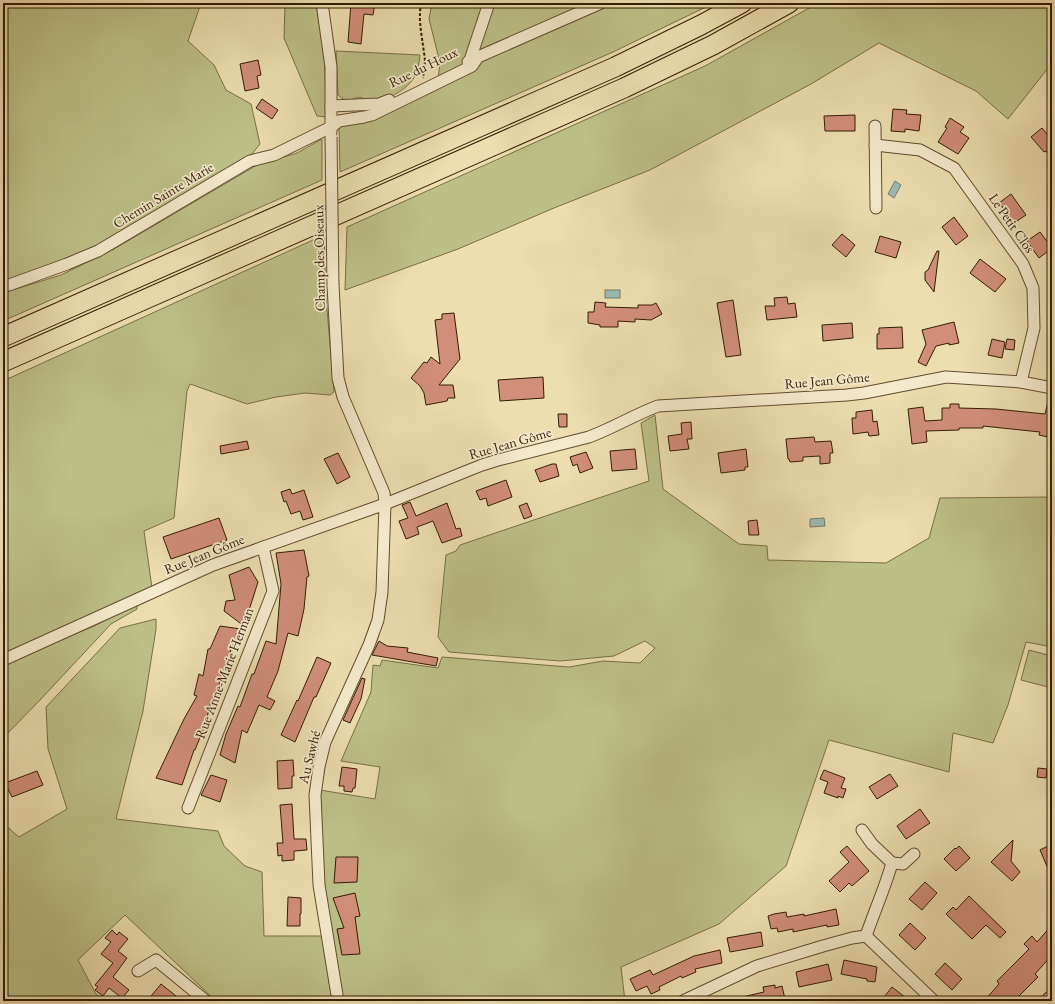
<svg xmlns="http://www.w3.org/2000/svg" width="1055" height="1004" font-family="'EB Garamond',serif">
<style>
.green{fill:#bcc087;stroke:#786e45}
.water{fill:#9abbb3;stroke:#717b6d}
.building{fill:#d18e79;stroke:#331b03}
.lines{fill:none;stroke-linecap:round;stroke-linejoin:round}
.minor-casing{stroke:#614c2e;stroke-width:13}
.secondary-casing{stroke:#331b03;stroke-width:17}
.motorway-casing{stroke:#331b03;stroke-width:21}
.path{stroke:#331b03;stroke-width:2;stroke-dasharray:3 2;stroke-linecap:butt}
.minor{stroke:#f3eacb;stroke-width:11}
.secondary{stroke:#f3eacb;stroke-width:15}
.motorway{stroke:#ecdeaf;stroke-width:19}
.minor-bridge-casing{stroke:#614c2e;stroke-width:13;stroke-linecap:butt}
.minor-bridge{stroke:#f3eacb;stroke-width:11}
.labels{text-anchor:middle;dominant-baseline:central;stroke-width:3.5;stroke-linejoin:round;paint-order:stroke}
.street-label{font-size:14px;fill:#331b03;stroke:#f3eacb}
</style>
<rect width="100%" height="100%" fill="#ecdeaf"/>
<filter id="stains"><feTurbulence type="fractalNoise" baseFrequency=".005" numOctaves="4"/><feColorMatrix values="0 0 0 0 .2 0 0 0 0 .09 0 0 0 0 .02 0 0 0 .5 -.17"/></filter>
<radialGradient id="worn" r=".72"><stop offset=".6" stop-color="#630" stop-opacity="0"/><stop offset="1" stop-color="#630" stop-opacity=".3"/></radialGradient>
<g class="green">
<path d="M3 3H201L188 41 214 65 226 90 251 104 260 144 244 164 111 241 3 284Z"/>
<path d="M283 3H316L324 50 327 117 317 116 284 38 285 6Z"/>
<path d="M432 3H714L613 52 340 172 339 126 437 88 440 63 429 19Z"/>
<path d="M818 3H1052V63L1008 119 976 91 879 43 811 84 650 170 554 208 458 249 345 290 347 227 705 66Z"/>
<path d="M336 51 420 55C418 77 411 86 392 96L391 95C385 97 379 100 372 100 362 101 362 93 350 101L343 99 338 95Z"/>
<path d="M322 139V180L3 321V293L61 275 114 249 257 165 297 153Z"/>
<path d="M324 235 326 297 334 392 330 395 305 393 276 397 247 404 190 384 187 391 174 518 144 531 152 588 57 633 3 653V381Z"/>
<path d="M655 415 663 489 739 544 767 546 768 560 886 563 929 538 940 498 1052 497V647L1026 642 1008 705 993 743 953 733 949 772 829 740 786 866 719 924 621 967 625 1001H342L321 888 320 790 375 799 380 767 341 761 371 692 373 665 380 666 382 660 438 668 442 657 569 667 603 661 640 663 655 648 645 641 614 656 560 661 449 652 438 637 446 555 456 551 460 545 649 481 641 423Z"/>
<path d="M137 604V609L111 624 40 700 3 738V664L94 626Z"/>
<path d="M156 619V629L143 711 116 819 218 831 224 846 245 866 262 872 264 936H322L332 1001H216L125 915 78 960 96 994 106 1001H3V823L19 837 67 809 48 749 46 707 120 628Z"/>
<path d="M1029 650 1052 656V688L1021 680Z"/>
</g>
<g class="water">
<path d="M895 181 901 185 894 198 888 194Z"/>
<rect x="605" y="290" width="15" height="8"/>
<path d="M824 518 825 526 810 527V519Z"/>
</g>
<g class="building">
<path d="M351 3H375L373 15 364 14 361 44 348 42Z"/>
<path d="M258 60 261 75 257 76 259 88 245 91 240 64Z"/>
<path d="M262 99 278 110 272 119 256 108Z"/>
<path d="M893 109 907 110 906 114 921 115 919 131 905 129V132L891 131Z"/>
<path d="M855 115V131H825L824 116Z"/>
<path d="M950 118 964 127 960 132 969 138 958 154 938 142 947 128 945 127Z"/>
<path d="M1042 128 1052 140V159L1046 151 1044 152 1031 137Z"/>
<path d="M1011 194 1026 215 1014 223 999 203Z"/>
<path d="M954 217 968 236 956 245 942 227Z"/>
<path d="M1040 232 1052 248 1039 258 1027 241Z"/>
<path d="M842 234 855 245 846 257 832 245Z"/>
<path d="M880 236 901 242 896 258 875 252Z"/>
<path d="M937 251H939L934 292 925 280V272L928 270Z"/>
<path d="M980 259 1006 279 995 292 970 273Z"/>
<path d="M787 297 788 304 795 303 797 317 767 320 765 306H775L774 298Z"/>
<path d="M733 300 741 355 726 357 717 303Z"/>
<path d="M595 302 606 303 605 307 638 308V305H652L656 303 662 314 651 320 635 319V322L618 321V327H600V325L588 323V312H594Z"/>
<path d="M454 313 460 359 439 385H453L455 398H448L447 401 426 405 424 393 420 386 411 378 424 362 427 363 431 357 440 364 435 320 442 319V314Z"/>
<path d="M954 322 959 343 949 345V343L936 346 926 366 918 362 926 344 922 330Z"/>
<path d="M852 323 853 338 823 341 822 325Z"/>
<path d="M902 327 903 348 877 349V334H879V328Z"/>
<path d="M992 339 1005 342 1002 358 988 355Z"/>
<path d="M1007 339 1015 340 1014 350 1005 349Z"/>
<path d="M543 377 544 398 500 401 498 380Z"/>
<path d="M1049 397H1052V438L1039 435 1040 432 983 426V428H959V430L926 431 927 442 912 444 908 409 923 407 925 421 942 420V408H950V404H959V408L996 409 1045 414Z"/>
<path d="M872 410 873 422 877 421 879 435 869 436 868 432 853 434 852 418H856V412Z"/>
<path d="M558 414H567V427H559Z"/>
<path d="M691 422 692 439H687L689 449 670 451 668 436 682 434 681 423Z"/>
<path d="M814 437 815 442 831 441 833 453H830V463L820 464V456L803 457V461L790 462 789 459H788L786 439Z"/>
<path d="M247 441 249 449 221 454 220 446Z"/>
<path d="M635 449 637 469 612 471 610 451Z"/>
<path d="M746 449 748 467H745V470L721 473 718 453Z"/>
<path d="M586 452 593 468 580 473 577 464 573 466 570 457Z"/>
<path d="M338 453 350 477 337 484 324 459Z"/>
<path d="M552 464H556L559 476 540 482 535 470Z"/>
<path d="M506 480 512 497 488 506 486 498 480 500 476 491Z"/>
<path d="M290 489 292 494 304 490 313 517 303 520 300 511 291 514 286 501 284 502 281 492Z"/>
<path d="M410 502 416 516 447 503 456 529 460 528 462 536 442 543 433 521 417 527 419 534 406 539 399 521 408 518 402 505Z"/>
<path d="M527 503 532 516 524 519 519 506Z"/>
<path d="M219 518 227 540 171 559 163 537Z"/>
<path d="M757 520 759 535H749L748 521Z"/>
<path d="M304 550 309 576 307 577 304 609 298 636 288 633 278 671 267 697 275 701 270 710 259 705 247 733 242 730 235 763 220 755 226 734 238 706 240 707 252 674H254L266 641 276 644 281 584 276 553Z"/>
<path d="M249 567 258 582 244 626 224 611 226 601 235 600 229 575Z"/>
<path d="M220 626 241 629 233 650 231 649 225 678 221 675 216 704 211 702 205 725 195 750H194L182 785 156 778 184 719 197 696 194 695 199 674 203 676 208 649H210Z"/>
<path d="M379 641 387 646 408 648 407 652 438 658 436 666 372 655Z"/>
<path d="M317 657 331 663 316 697H314L295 742 281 735 297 700 298 701Z"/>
<path d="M362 678 365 679 361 699 350 723 343 720Z"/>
<path d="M293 760 294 776H292V788L278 789 277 761Z"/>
<path d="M342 767 357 769 355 788H353L352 792 344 791V786H339Z"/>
<path d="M1038 768 1047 769 1046 778 1037 777Z"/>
<path d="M824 770 845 778 841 788 846 789 843 798 838 796V798L824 793 828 782 820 779Z"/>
<path d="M37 771 43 785 12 797 5 783Z"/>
<path d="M890 774 898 786 877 799 869 787Z"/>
<path d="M211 775 227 780 220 802 201 795Z"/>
<path d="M292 804 294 839H306L307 850 294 851V860L282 861V855L278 856 277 843H283L280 805Z"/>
<path d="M920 809 930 823 906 839 897 826Z"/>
<path d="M1013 840 1011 861 1020 872 1012 881 991 862Z"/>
<path d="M1052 844V878L1040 850Z"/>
<path d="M847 846 869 871 852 886 849 883 840 892 829 881 849 862 840 852Z"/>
<path d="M959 846 970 858 956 871 944 859 955 848 956 849Z"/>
<path d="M336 857H358L357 882 334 883Z"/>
<path d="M925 882 937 893 922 910 909 899Z"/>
<path d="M355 893 360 916 355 917 360 954 342 955 337 929 344 928 333 898Z"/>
<path d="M969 896 1006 932 1000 938 986 925 972 939 946 914 953 907 956 910Z"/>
<path d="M288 897 301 898V914H300V926H287Z"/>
<path d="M836 909 839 925 827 927V925L793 932V929L778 932 777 928 771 929 768 916 774 914 786 912 787 917 804 914V916Z"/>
<path d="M910 923 926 938 915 950 899 935Z"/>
<path d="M1052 925V955L1035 974 1038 977 1014 1001H984L999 984 997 981 1029 949 1024 944 1032 936 1037 942Z"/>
<path d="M112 930 117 935 119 932 128 939 118 951 127 958 113 977 129 990 122 998 109 988 103 996 95 990 98 987 95 985 113 963 101 954 111 942 105 938Z"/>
<path d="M761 932 763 946 730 952 727 938Z"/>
<path d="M720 950 722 963 695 969 696 972 682 978 681 976 659 987 660 990 651 994 647 986 636 991 630 979 650 970 653 975 694 956Z"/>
<path d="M844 960 877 967 875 982 867 981V979L841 974Z"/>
<path d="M945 963 962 979 952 990 935 974Z"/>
<path d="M828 964 832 980 799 987 796 972Z"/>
<path d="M161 984 176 996 172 1001H147Z"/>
<path d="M775 985V988L782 986 785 999 776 1001H738V998L764 992 763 987Z"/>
<path d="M892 987 910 1001H889L884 997Z"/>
</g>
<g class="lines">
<defs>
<g id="minor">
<path d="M322 3 331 67V132"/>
<path d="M468 62 470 60 489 3"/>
<path d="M331 106 379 104 389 100"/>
<path d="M875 126 876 208"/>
<path d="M875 145 920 150 954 168 1023 264 1033 288 1034 328 1021 382"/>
<path d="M9 285 67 264 98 251 250 161 274 155 331 127 339 121 364 117 372 115 472 66 478 57 601 3"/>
<path d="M333 285 338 378 343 397 384 493 385 504 382 592 378 620 369 645 325 742 319 767 315 795 319 885 338 1001"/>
<path d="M3 660 213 565 385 504 482 465 498 460 589 437C613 428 634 415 658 406L847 395 864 393 946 377 1021 382 1052 388"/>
<path d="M188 808 273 591 263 547"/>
<path d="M862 830 872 844 892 863C885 888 874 912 866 936"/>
<path d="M892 863 903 864 914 854"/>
<path d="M138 971 156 960 206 1001"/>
<path d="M683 1001 757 966 823 946 852 938 866 936 934 1001"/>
</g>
<path id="secondary" d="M1049 1001 1052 998"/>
<g id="motorway">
<path d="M3 337 615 67 701 25 742 3"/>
<path d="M3 362 624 88 713 45 789 3"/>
</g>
</defs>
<use href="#minor" class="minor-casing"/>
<use href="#secondary" class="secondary-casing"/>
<use href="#motorway" class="motorway-casing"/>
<path class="path" d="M421 3C418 22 422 35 424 53 426 61 424 70 423 78"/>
<use href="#minor" class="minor"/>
<use href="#secondary" class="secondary"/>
<use href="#motorway" class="motorway"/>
<defs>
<path id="minor-bridge" d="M331 137 333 285"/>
</defs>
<use href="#minor-bridge" class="minor-bridge-casing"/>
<use href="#minor-bridge" class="minor-bridge"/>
</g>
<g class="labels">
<g class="street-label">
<text transform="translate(423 67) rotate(-26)">Rue du Houx</text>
<text transform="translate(163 195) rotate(-31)">Chemin Sainte Marie</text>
<text transform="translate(1012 223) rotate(55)">Le Petit Clos</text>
<text transform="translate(319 258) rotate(-91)">Champ des Oiseaux</text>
<text transform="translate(827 380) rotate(-5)">Rue Jean Gôme</text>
<text transform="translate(510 443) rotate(-16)">Rue Jean Gôme</text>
<text transform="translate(204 554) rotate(-22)">Rue Jean Gôme</text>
<text transform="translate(224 673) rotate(-69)">Rue Anne-Marie Herman</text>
<text transform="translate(309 757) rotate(-76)">Au Sawhé</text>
</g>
</g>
<rect width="1055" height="1004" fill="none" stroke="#ecdeaf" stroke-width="16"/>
<rect x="4" y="4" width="1047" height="996" fill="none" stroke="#331b03" stroke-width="2"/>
<rect x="8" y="8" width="1039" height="988" fill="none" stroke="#331b03"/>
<rect width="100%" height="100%" filter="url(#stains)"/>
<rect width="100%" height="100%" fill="url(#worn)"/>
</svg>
